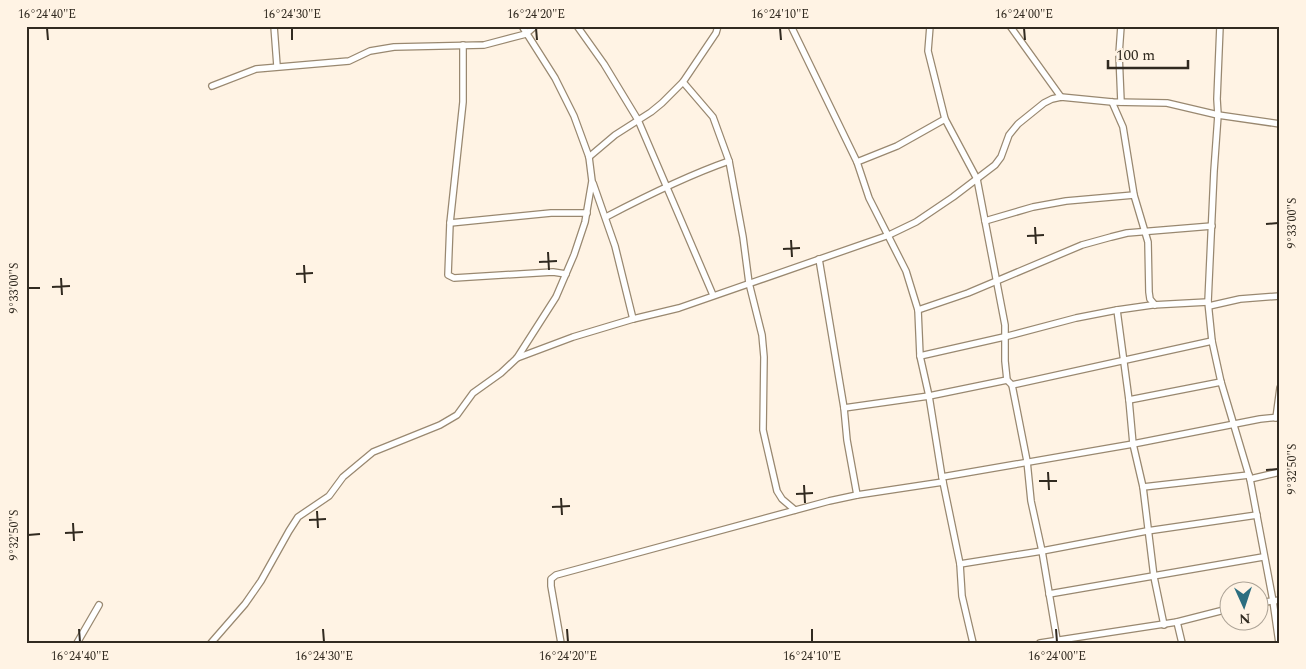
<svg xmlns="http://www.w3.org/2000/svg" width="1306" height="669" font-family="Spectral,serif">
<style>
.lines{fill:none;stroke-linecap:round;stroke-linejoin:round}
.street-casing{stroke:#998870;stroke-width:8}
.street{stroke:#fff;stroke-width:5.5}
.ticks{fill:none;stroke:#312a20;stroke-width:2}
.neatline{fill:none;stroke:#312a20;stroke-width:2}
.ticks-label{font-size:12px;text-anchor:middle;fill:#312a20}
</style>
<rect width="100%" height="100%" fill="#fff3e4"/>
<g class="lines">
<defs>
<g id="street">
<path d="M274 26 277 66"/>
<path d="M577 26 604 64 638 120 713 295"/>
<path d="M791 26 857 162 869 198 906 271 918 310 920 356 929 396 942 477 960 564 962 596 973 643"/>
<path d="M930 26 928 51 945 119 977 179 1005 325V361L1007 380 1012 385 1027 461 1031 501 1042 551 1057 640"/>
<path d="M1010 26 1061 97"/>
<path d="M1220 26 1217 99 1218 115 1214 171 1208 302 1212 341 1221 382 1250 479 1273 601 1279 643"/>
<path d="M463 45V102L450 223 448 275 454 278 553 272 566 274"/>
<path d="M683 82 713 117 729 161 743 237 749 283 762 335 764 357 763 430 777 491 782 499 795 510"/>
<path d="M212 86 256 69 349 61 370 51 394 47 484 45 526 34 535 26"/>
<path d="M1112 102 1123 127 1134 195 1148 242 1149 292 1150 299 1155 305"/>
<path d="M1121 102 1119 54 1121 26"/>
<path d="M589 157 615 135 651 112 662 103 683 82 716 33 718 26"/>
<path d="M857 162 897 146 945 119"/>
<path d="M593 183 615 246 633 319"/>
<path d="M606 217C646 196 686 176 729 161"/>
<path d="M985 221 1033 207 1066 201 1134 195"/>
<path d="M450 223 551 213H587"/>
<path d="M819 259 844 408 847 440 857 495"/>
<path d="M1209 306 1240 299 1280 296"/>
<path d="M918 310 968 293 1082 245 1111 237 1127 233 1212 226"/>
<path d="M1117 310 1129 400 1133 444 1143 487 1154 577 1164 625"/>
<path d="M920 356 1004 337 1076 318 1117 310 1152 305 1208 302"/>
<path d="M517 358 573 337 633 319 679 308 889 235 916 222 953 197 995 165 1001 157 1009 135 1018 124 1044 103 1052 99 1061 97 1112 102 1167 103 1218 115 1280 124"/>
<path d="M1012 385 1212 341"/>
<path d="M1129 400 1221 382"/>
<path d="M844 408 929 396 1007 380"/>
<path d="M1276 418 1280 388"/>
<path d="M942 477 1133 444 1260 419 1280 417"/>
<path d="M1250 479 1280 472"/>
<path d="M1143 487 1249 475"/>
<path d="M960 564 1042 551 1147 531 1257 515"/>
<path d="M1049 594 1263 557"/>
<path d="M1258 603 1280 600"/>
<path d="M1177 622 1182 643"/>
<path d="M77 643 99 605"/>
<path d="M211 643 245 604 261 581 289 531 298 517 329 496 343 477 373 452 440 425 457 415 473 393 501 373 517 358 556 297 574 255 585 222 592 181 589 157 574 116 555 78 522 26"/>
<path d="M561 643 551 586V579L556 575 829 501 857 495 943 482"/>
<path d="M1040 643 1177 622 1228 609"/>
</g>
</defs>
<use href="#street" class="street-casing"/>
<use href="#street" class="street"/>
</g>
<path class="ticks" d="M47 28 48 40M292 28V40M536 28 537 40M780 28 781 40M1024 28 1025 40M1266 224 1278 223M1035 227 1036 244M1027 236 1044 235M791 240 792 257M783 249 800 248M548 252 549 270M539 262 557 261M304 265 305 283M296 274 313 273M61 278 62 295M52 287 70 286M28 288H40M1266 470 1278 469M1048 472 1049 490M1039 481H1057M804 485 805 503M796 494 813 493M561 498 562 515M552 507 570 506M317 511 318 528M309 520 326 519M73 523 74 541M65 533 83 532M28 535 40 534M79 629 80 642M323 629 324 642M567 629 568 642M812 629V642M1056 629 1057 642"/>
<rect width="1306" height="669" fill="none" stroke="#fff3e4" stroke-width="55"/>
<g transform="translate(1244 606) rotate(177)"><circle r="24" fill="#fff3e4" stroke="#ada396"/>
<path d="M0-4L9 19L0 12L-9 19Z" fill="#2c6e80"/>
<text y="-8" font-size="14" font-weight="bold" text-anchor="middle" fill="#312a20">N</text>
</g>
<path d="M1108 60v8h80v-8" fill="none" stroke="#312a20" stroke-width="2.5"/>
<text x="1116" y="60" font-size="15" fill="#312a20" stroke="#fff3e4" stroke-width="4" paint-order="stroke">100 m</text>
<rect x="28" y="28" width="1250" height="614" class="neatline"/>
<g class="ticks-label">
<text x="47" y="18">16°24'40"E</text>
<text x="292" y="18">16°24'30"E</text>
<text x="536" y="18">16°24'20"E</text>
<text x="780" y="18">16°24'10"E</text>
<text x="1024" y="18">16°24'00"E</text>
<text transform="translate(1292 223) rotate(-90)" y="4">9°33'00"S</text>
<text transform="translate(14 288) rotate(-90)" y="4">9°33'00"S</text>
<text transform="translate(1292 469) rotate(-90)" y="4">9°32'50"S</text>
<text transform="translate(14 535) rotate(-90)" y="4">9°32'50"S</text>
<text x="80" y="660">16°24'40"E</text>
<text x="324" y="660">16°24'30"E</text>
<text x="568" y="660">16°24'20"E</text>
<text x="812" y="660">16°24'10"E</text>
<text x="1057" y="660">16°24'00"E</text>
</g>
</svg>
